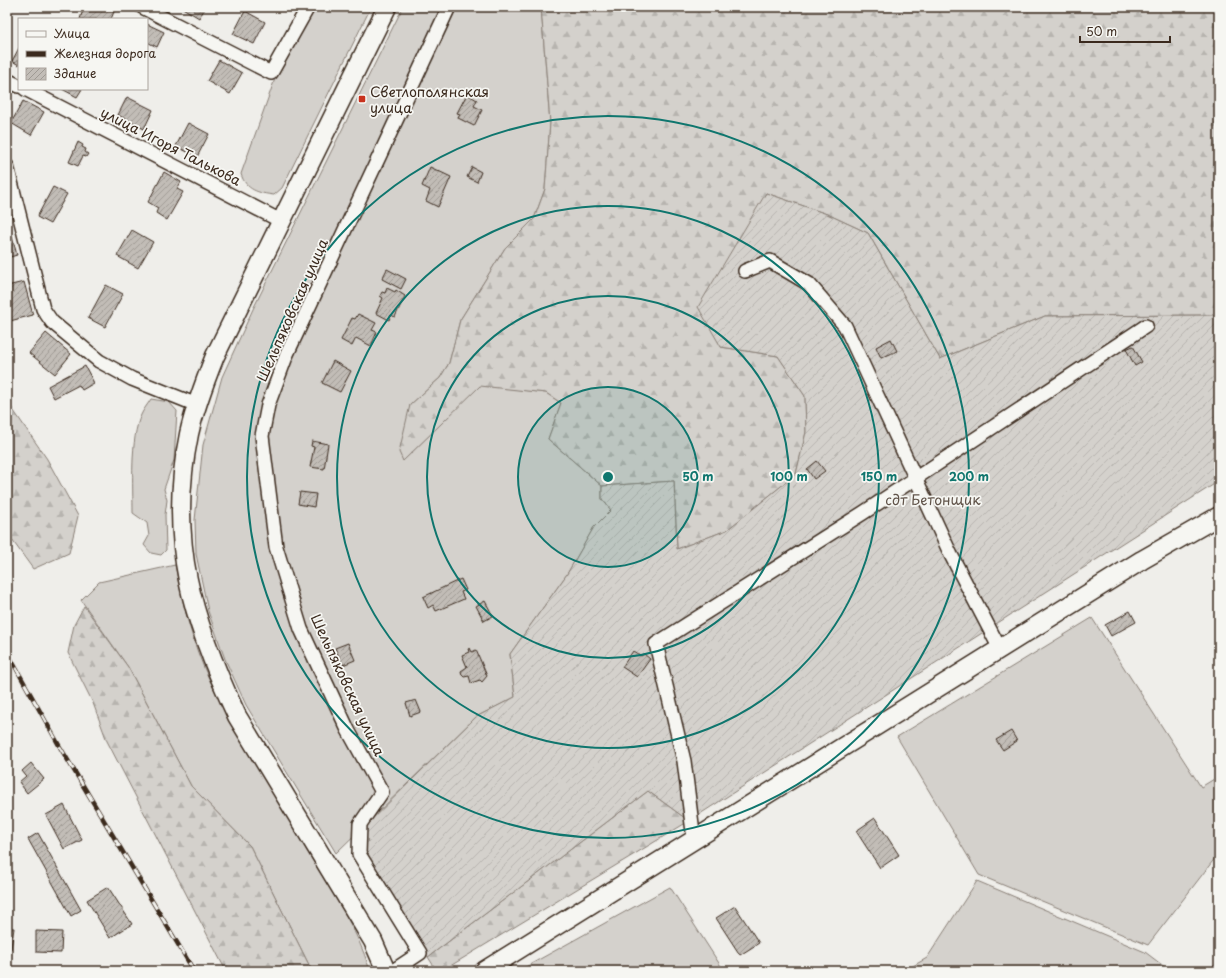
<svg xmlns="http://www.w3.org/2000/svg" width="1226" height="978" font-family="'Playpen Sans',sans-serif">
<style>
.grass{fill:#d4d1cc;stroke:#887e75}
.forest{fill:url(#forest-firs);stroke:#887e75}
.garden{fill:url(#garden-furrows);stroke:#887e75}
.building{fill:url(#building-hatch);stroke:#3b2a1e}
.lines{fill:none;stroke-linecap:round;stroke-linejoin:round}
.street-casing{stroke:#3b2a1e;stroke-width:16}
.secondary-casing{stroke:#3b2a1e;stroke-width:21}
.street{stroke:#f6f6f2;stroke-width:13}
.secondary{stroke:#f6f6f2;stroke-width:18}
.rail-casing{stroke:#3b2a1e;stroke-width:4.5}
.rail{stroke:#f6f6f2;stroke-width:3;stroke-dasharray:9;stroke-linecap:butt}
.ring{fill:none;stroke:#0f766e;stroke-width:2}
.poi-dot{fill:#c8321e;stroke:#f6f6f2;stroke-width:1.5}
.labels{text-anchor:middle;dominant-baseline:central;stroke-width:3.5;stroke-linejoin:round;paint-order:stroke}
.poi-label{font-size:14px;fill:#3b2a1e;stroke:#f6f6f2;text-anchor:start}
.street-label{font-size:14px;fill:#3b2a1e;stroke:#f6f6f2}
.park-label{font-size:14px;fill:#61544a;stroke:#f6f6f2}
.centre{fill:#0f766e;stroke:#f6f6f2;stroke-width:2}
.ring-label{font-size:12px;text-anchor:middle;font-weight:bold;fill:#0f766e;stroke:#f6f6f2;stroke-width:3.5;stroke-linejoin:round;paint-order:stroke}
</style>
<defs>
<pattern id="forest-firs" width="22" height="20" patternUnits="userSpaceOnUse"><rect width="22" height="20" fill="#d4d1cc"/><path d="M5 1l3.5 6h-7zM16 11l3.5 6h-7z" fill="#b7b4af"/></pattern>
<pattern id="garden-furrows" width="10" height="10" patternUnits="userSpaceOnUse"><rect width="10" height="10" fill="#d4d1cc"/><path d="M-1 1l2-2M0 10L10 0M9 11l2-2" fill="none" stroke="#b7b4af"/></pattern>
<pattern id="building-hatch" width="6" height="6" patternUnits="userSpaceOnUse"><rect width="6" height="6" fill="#c2bdb7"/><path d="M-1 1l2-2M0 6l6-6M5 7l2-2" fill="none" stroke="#9f9a94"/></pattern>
</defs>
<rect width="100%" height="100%" fill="#efeeea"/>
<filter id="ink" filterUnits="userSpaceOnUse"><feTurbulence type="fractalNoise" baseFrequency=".025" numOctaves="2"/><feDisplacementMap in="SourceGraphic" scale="8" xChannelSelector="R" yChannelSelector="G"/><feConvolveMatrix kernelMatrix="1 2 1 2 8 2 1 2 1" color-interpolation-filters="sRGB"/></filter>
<g filter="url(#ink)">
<g class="grass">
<path d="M314 7H371L282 188 274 195C258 193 246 190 241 174L276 76Z"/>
<path d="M403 7H541L550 123 545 189 534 219 505 248 460 320 449 363 440 378 410 405 403 461 480 385 546 393 561 403 548 439 602 486V499L611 510 594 527 567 574 510 654 515 697 476 717 336 853 246 705 225 659 208 611 196 554 195 520 203 445 222 377 253 309Z"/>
<path d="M151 399 169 402 177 411 174 460 164 489 167 500 165 515 166 550 161 555 151 553 144 545 149 536 147 523 133 513C133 487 130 438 141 415 143 410 148 404 151 399Z"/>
<path d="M175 565C183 604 192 644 210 681 238 739 274 794 307 851 330 890 357 927 370 971H312L250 846 191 786 128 667 81 600 99 582Z"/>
<path d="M1092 618 1201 787 1219 776V853L1148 945 979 875 897 737Z"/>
<path d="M977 881 1145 952 1170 971H904L927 958Z"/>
<path d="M670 887 724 971H521L522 969Z"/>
</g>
<g class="forest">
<path d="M541 7H1219V315L1045 316 940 359 868 233 827 214 766 193 721 347 778 356 805 396 806 432 796 474 727 530 677 549 674 481 602 486 548 439 561 403 546 393 480 386 403 461 399 452 410 405 440 378 449 363 460 320 505 248 534 219 545 189 550 123Z"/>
<path d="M7 401 47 459 78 516 69 553 33 569 7 533Z"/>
<path d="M84 606 128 667 191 786 250 846 312 971H226L107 741 93 703 68 653 74 625Z"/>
<path d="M648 791 689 821 442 971H437L428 957Z"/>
</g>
<path class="garden" d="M766 193 827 214 868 233 940 359 1045 316 1219 315V481L689 821 648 791 428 957 368 864 362 829 476 717 515 697 510 654 567 574 594 527 611 510 602 499V486L674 481 677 549 727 530 796 474 806 432 805 396 778 356 721 347 698 307Z"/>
<g class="building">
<path d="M84 7H116L111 19H80Z"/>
<path d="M181 7H206L199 18Z"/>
<path d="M245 11 265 22 254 44 233 34Z"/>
<path d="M147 24 164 32 157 47 147 42Z"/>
<path d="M19 48V65L12 61Z"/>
<path d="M219 60 242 73 230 94 207 81Z"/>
<path d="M62 89H82L77 97Z"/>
<path d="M467 94 477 100 474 106 482 110 474 126 458 118 460 114 457 113Z"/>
<path d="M127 97 153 110 144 129 118 115Z"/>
<path d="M23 101 44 112 31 135 11 123Z"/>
<path d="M188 123 209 134 197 157 176 146Z"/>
<path d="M78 142 83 145 82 147 86 149 85 152 88 154 86 157 83 156 78 166 69 162Z"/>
<path d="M430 167 451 177 438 207 426 201 430 190 422 186Z"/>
<path d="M472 167 481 172 477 182 467 177Z"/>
<path d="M164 172 181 182 177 189 183 192 167 220 156 213 158 208 148 202Z"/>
<path d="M53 187 67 194 50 224 37 217Z"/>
<path d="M132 230 153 242 138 268 117 256Z"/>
<path d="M12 237 17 255 7 258V239Z"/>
<path d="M387 269 406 279 401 289 382 279Z"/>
<path d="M24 282 33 315 10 321 7 313V286Z"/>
<path d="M106 285 123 294 105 327 88 318Z"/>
<path d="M387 288 395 292 396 290 405 296 395 317 391 315 389 320 376 313 383 298 380 296 382 292 385 293Z"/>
<path d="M358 314 376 323 372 330 377 332 371 346 356 338 352 346 341 340 352 318 355 319Z"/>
<path d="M46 333 71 354 55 374 29 353Z"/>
<path d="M891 339 897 351 881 358 876 347Z"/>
<path d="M1133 346 1142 362 1135 366 1126 349Z"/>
<path d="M333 361 351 371 340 392 322 383Z"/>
<path d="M85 366 94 383 82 390 79 385 54 398 48 386Z"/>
<path d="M312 441 328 444 324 469 310 467 314 447 311 446Z"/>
<path d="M817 461 825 471 814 479 807 469Z"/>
<path d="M300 492 316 494 314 507 298 504Z"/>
<path d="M461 579 466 590 461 592 464 599 436 611 433 605 428 608 423 597Z"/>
<path d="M485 601 493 616 484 621 476 606Z"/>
<path d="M1130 611 1136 622 1111 636 1105 625Z"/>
<path d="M348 643 355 660 343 665 335 648Z"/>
<path d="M470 648 472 652 476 650 487 676 482 682 480 680 471 683 469 676 464 677 462 675 461 671 467 667 462 655 469 652 468 649Z"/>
<path d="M633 651 641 656 644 654 650 659 637 677 622 667Z"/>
<path d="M416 700 421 712 410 716 406 703Z"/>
<path d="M1011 731 1017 741 1003 750 996 740Z"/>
<path d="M31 763 44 779 27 793 19 782 26 776 22 771Z"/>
<path d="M64 805 82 840 64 849 46 815Z"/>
<path d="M875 818 899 855 880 868 856 831Z"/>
<path d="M38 833 81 910 71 916 28 839Z"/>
<path d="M108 887 132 924 110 938 87 900Z"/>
<path d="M735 906 759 943 740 955 716 918Z"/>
<path d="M7 918 10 919 9 928H14L11 949 7 948Z"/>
<path d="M36 931 62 932 61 953 36 952Z"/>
</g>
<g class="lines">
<defs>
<g id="street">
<path d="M142 7 271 73 308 7"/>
<path d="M7 80 19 86"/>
<path d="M25 89 281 221"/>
<path d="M7 166 43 309 52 322 99 361 132 379 197 405"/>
<path d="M745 271 770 261 809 284 845 326 951 555 1000 649"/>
<path d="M694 840 684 761 656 644 863 513 1146 326"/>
<path d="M393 971 420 953 359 854 360 824 382 792 348 730 301 629 276 547 262 436 268 405 287 354 448 9"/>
</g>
<g id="secondary">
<path d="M386 971 373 941 237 716C192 620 167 541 189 434 195 407 205 381 215 356L387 7"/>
<path d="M484 971 1142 560 1219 516"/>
</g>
</defs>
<use href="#street" class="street-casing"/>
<use href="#secondary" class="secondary-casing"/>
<use href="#street" class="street"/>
<use href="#secondary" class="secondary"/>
<defs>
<path id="rail" d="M7 652 60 747 194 971"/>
</defs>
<use href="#rail" class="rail-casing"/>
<use href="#rail" class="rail"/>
</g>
</g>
<circle cx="608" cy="477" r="90" fill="#0f766e" fill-opacity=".12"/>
<g class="ring">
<circle cx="608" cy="477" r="90"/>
<circle cx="608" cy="477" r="181"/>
<circle cx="608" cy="477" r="271"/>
<circle cx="608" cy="477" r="361"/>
</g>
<rect class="poi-dot" x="358" y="95" width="8" height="8" rx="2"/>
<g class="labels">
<g class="poi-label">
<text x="370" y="91">Светлополянская<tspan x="370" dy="16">улица</tspan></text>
</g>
<g class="street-label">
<text transform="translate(171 146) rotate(27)">улица Игоря Талькова</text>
<text transform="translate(292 310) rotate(-66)">Шельпяковская улица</text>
<text transform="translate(348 685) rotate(65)">Шельпяковская улица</text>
</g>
<g class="park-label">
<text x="933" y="499">сдт Бетонщик</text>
</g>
</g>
<circle cx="608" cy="477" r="6" class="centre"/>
<g class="ring-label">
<text x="698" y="481">50 m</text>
<text x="789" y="481">100 m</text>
<text x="879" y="481">150 m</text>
<text x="969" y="481">200 m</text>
</g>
<rect width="1226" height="978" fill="none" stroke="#f6f6f2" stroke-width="24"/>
<rect x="12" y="12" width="1202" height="954" fill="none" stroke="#3b2a1e" stroke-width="1.5" filter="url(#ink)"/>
<rect x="18" y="18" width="130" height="72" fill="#f6f6f2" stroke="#aba49d"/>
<rect x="26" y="31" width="20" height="6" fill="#f6f6f2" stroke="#aba49d"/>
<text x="54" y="38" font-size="12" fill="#3b2a1e">Улица</text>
<rect x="26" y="51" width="20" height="6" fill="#3b2a1e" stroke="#aba49d"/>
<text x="54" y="58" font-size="12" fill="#3b2a1e">Железная дорога</text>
<rect x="26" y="68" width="20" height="12" fill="url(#building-hatch)" stroke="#aba49d"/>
<text x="54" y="78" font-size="12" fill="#3b2a1e">Здание</text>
<path d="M1080 36v6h90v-6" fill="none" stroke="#3b2a1e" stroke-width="2"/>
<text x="1086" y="36" font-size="12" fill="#3b2a1e" stroke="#f6f6f2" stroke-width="3" paint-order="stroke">50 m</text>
</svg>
